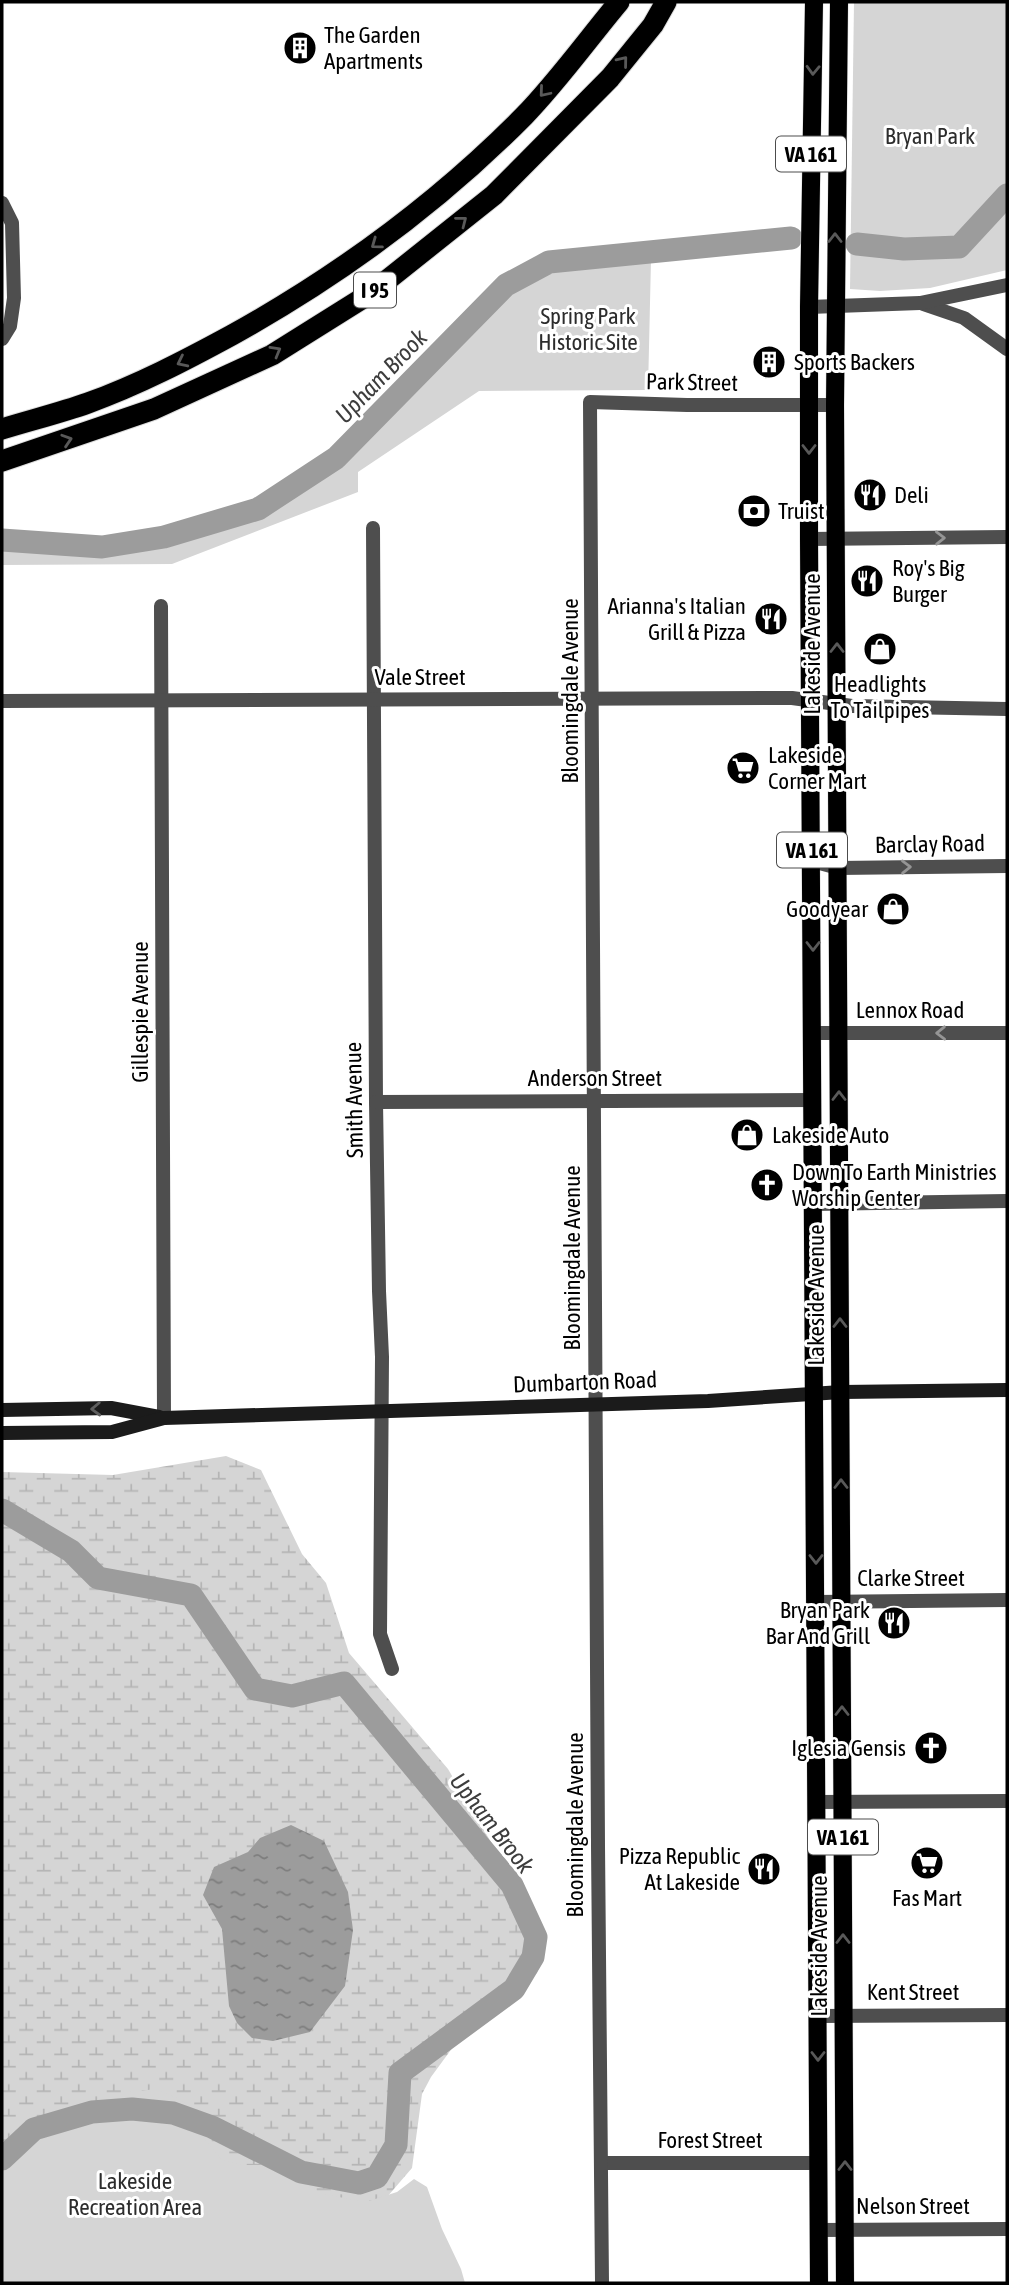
<svg xmlns="http://www.w3.org/2000/svg" width="1009" height="2285" font-family="'Asap Condensed',sans-serif">
<style>
.wetland{fill:url(#wetland-marsh)}
.park{fill:#d5d5d5}
.water{fill:url(#water-ripples)}
.lines{fill:none;stroke-linecap:round;stroke-linejoin:round}
.river{stroke:#9c9c9c;stroke-width:23}
.primary-casing{stroke:#dbdbdb;stroke-width:19}
.motorway-casing{stroke:#dbdbdb;stroke-width:23}
.minor{stroke:#4e4e4e;stroke-width:14}
.secondary{stroke:#1b1b1b;stroke-width:14}
.primary{stroke:#000;stroke-width:18}
.motorway{stroke:#000;stroke-width:21}
.oneway{stroke:#595959}
.oneway2{stroke:#959595}
.oneway3{stroke:#5f5f5f}
.labels{text-anchor:middle;dominant-baseline:central;stroke-width:6;stroke-linejoin:round;paint-order:stroke}
.shield{fill:#fff;stroke:#4c4c4c;stroke-width:2}
.shield-label{font-size:21px;font-weight:bold;fill:#000}
.poi-label{font-size:23px;fill:#000;stroke:#fff;text-anchor:start}
.park-label{font-size:23px;fill:#2c2c2c;stroke:#fff}
.street-label{font-size:23px;fill:#000;stroke:#fff}
.water-label{font-size:24px;font-style:italic;fill:#3d3d3d;stroke:#fff}
</style>
<defs>
<pattern id="wetland-marsh" width="20" height="14" patternUnits="userSpaceOnUse" patternTransform="scale(1.75)"><rect width="20" height="14" fill="#d5d5d5"/><path d="M1 5h8M5 5V1M11 12h8M15 12V8" fill="none" stroke="#b5b5b5"/></pattern>
<pattern id="water-ripples" width="26" height="14" patternUnits="userSpaceOnUse" patternTransform="scale(1.75)"><rect width="26" height="14" fill="#9c9c9c"/><path d="M2 4q2-2 4 0t4 0M15 11q2-2 4 0t4 0" fill="none" stroke="#7d7d7d"/></pattern>
</defs>
<rect width="100%" height="100%" fill="#fff"/>
<path class="wetland" d="M226 1456 261 1470 302 1554 326 1583 349 1653 448 1769 547 1937 537 1973 453 2047 431 2077 422 2094 412 2168 387 2197 367 2203 2 2172V1472L113 1475Z"/>
<g class="park">
<path d="M854 2H1007V270L930 288 880 291 850 289Z"/>
<path d="M651 260 648 390 479 391 358 472V492L172 564 2 565V539L60 546 97 553 139 551 182 537 246 506 282 501 335 459 374 414 426 375 447 346 505 281 527 274 617 266Z"/>
<path d="M156 2089 182 2100 195 2116 197 2130 222 2160 242 2165H272L287 2171 322 2194 361 2201H369L397 2192 414 2179 427 2187 442 2229 461 2269 465 2283H2V2166L34 2141 75 2128 130 2092Z"/>
</g>
<path class="water" d="M291 1825 324 1841 348 1892 353 1930 345 1986 310 2032 273 2041 252 2038 237 2023 229 2006 222 1929 203 1895 214 1867 248 1852 260 1838Z"/>
<g class="lines">
<g class="river">
<path d="M857 244 904 249 959 247 1007 195"/>
<path d="M2 540 102 547 164 537 258 509 336 458 506 285 549 262 791 238"/>
<path d="M2 1510 71 1551 98 1578 191 1595 255 1689 292 1696 344 1683 512 1885 536 1937 533 1957 514 1989 400 2073 396 2145 377 2177 359 2183 301 2172 212 2127 173 2113 132 2109 92 2112 34 2129 2 2159"/>
</g>
<defs>
<g id="primary">
<path d="M814 2 809 307V539L819 2283"/>
<path d="M839 2 835 405 845 2283"/>
</g>
<g id="motorway">
<path d="M2 429C31 420 60 413 88 403 138 385 186 360 232 335 340 275 437 204 524 116 558 81 588 39 619 2"/>
<path d="M2 461 154 409 272 355 371 293 494 195 610 78 653 25 666 2"/>
</g>
</defs>
<use href="#primary" class="primary-casing"/>
<use href="#motorway" class="motorway-casing"/>
<g class="minor">
<path d="M2 203 12 223 14 298 10 326 2 339"/>
<path d="M923 304 964 318 1007 349"/>
<path d="M809 307 920 303 1007 285"/>
<path d="M373 528 376 1102 379 1291 382 1357 380 1634 392 1669"/>
<path d="M809 539 1007 537"/>
<path d="M161 606 164 1418"/>
<path d="M2 701 792 698 852 706 1007 709"/>
<path d="M812 861 838 868 1007 866"/>
<path d="M813 1033H1007"/>
<path d="M376 1102 813 1100"/>
<path d="M813 1204 1007 1201"/>
<path d="M816 1602 1007 1600"/>
<path d="M817 1802 1007 1801"/>
<path d="M818 2016 1007 2015"/>
<path d="M601 2163H819"/>
<path d="M819 2230 1007 2229"/>
<path d="M602 2282 598 1846 590 402 687 405H835"/>
</g>
<g class="secondary">
<path d="M2 1410 111 1408 159 1417"/>
<path d="M2 1433 112 1432 164 1418 708 1401 841 1392 1007 1390"/>
</g>
<use href="#primary" class="primary"/>
<use href="#motorway" class="motorway"/>
</g>
<defs><path id="oneway-chevron" d="M-2-3.5L2.5 0L-2 3.5" fill="none" stroke-width="1.6" stroke-linecap="round" stroke-linejoin="round" transform="scale(1.75)"/></defs>
<g class="oneway">
<use href="#oneway-chevron" transform="translate(623 61) rotate(-51)"/>
<use href="#oneway-chevron" transform="translate(813 70) rotate(92)"/>
<use href="#oneway-chevron" transform="translate(544 92) rotate(130)"/>
<use href="#oneway-chevron" transform="translate(462 221) rotate(-38)"/>
<use href="#oneway-chevron" transform="translate(835 238) rotate(-90)"/>
<use href="#oneway-chevron" transform="translate(376 244) rotate(144)"/>
<use href="#oneway-chevron" transform="translate(276 351) rotate(-30)"/>
<use href="#oneway-chevron" transform="translate(182 362) rotate(154)"/>
<use href="#oneway-chevron" transform="translate(67 440) rotate(-18)"/>
<use href="#oneway-chevron" transform="translate(809 449) rotate(90)"/>
<use href="#oneway-chevron" transform="translate(837 648) rotate(-90)"/>
<use href="#oneway-chevron" transform="translate(813 946) rotate(90)"/>
<use href="#oneway-chevron" transform="translate(839 1096) rotate(-90)"/>
<use href="#oneway-chevron" transform="translate(840 1323) rotate(-90)"/>
<use href="#oneway-chevron" transform="translate(841 1484) rotate(-90)"/>
<use href="#oneway-chevron" transform="translate(816 1559) rotate(90)"/>
<use href="#oneway-chevron" transform="translate(842 1711) rotate(-90)"/>
<use href="#oneway-chevron" transform="translate(843 1939) rotate(-90)"/>
<use href="#oneway-chevron" transform="translate(818 2056) rotate(90)"/>
<use href="#oneway-chevron" transform="translate(845 2166) rotate(-90)"/>
</g>
<g class="oneway2">
<use href="#oneway-chevron" transform="translate(940 538) rotate(-1)"/>
<use href="#oneway-chevron" transform="translate(906 867) rotate(-1)"/>
<use href="#oneway-chevron" transform="translate(941 1033) rotate(179)"/>
</g>
<use class="oneway3" href="#oneway-chevron" transform="translate(96 1409) rotate(178)"/>
<defs>
<symbol id="building-disc" viewBox="-11 -11 22 22"><circle r="9.5" fill="#000" stroke="#fff"/><path d="M-4-6H4V6H1V3H-1V6H-4ZM-2.5-4.3h1.7v1.8h-1.7ZM.8-4.3h1.7v1.8H.8ZM-2.5-1h1.7V.8h-1.7ZM.8-1h1.7V.8H.8Z" fill="#fff"/></symbol>
<symbol id="restaurant-disc" viewBox="-11 -11 22 22"><circle r="9.5" fill="#000" stroke="#fff"/><path d="M-5-6h1v4h1v-4h1v4h1v-4h1v5L-1.5 .5V6h-2V.5L-5-1ZM5-6V6H3V1.5H1.5Q1.5-4 5-6Z" fill="#fff"/></symbol>
<symbol id="bank-disc" viewBox="-11 -11 22 22"><circle r="9.5" fill="#000" stroke="#fff"/><path d="M-6-4H6V4H-6ZM0-2.3a2.3 2.3 0 1 0 0 4.6a2.3 2.3 0 1 0 0-4.6Z" fill="#fff"/></symbol>
<symbol id="shop-disc" viewBox="-11 -11 22 22"><circle r="9.5" fill="#000" stroke="#fff"/><path d="M-5-2.5h2.3a2.7 3.5 0 0 1 5.4 0H5L5.5 6h-11ZM-1.5-2.5h3a1.5 2.3 0 0 0-3 0Z" fill="#fff"/></symbol>
<symbol id="supermarket-disc" viewBox="-11 -11 22 22"><circle r="9.5" fill="#000" stroke="#fff"/><path d="M-6-5.5h2.5l.6 2H6L4.5 2H-2.5L-4.4-4H-6ZM-1.5 3.2a1.3 1.3 0 1 0 .1 0ZM3 3.2a1.3 1.3 0 1 0 .1 0Z" fill="#fff"/></symbol>
<symbol id="church-disc" viewBox="-11 -11 22 22"><circle r="9.5" fill="#000" stroke="#fff"/><path d="M-1.2-6h2.4v3.5h3.3v2.4h-3.3V6h-2.4V-.1h-3.3v-2.4h3.3Z" fill="#fff"/></symbol>
</defs>
<g fill-rule="evenodd">
<use href="#building-disc" x="281" y="29" width="38" height="38"/>
<use href="#building-disc" x="750" y="343" width="38" height="38"/>
<use href="#restaurant-disc" x="851" y="476" width="38" height="38"/>
<use href="#bank-disc" x="735" y="492" width="38" height="38"/>
<use href="#restaurant-disc" x="848" y="562" width="38" height="38"/>
<use href="#restaurant-disc" x="752" y="600" width="38" height="38"/>
<use href="#shop-disc" x="861" y="630" width="38" height="38"/>
<use href="#supermarket-disc" x="724" y="749" width="38" height="38"/>
<use href="#shop-disc" x="874" y="890" width="38" height="38"/>
<use href="#shop-disc" x="728" y="1116" width="38" height="38"/>
<use href="#church-disc" x="748" y="1166" width="38" height="38"/>
<use href="#restaurant-disc" x="875" y="1604" width="38" height="38"/>
<use href="#church-disc" x="912" y="1729" width="38" height="38"/>
<use href="#supermarket-disc" x="908" y="1844" width="38" height="38"/>
<use href="#restaurant-disc" x="745" y="1850" width="38" height="38"/>
</g>
<g class="labels">
<g class="shield">
<rect x="776" y="136.5" width="70" height="35" rx="5"/>
<rect x="354" y="272.5" width="42" height="35" rx="5"/>
<rect x="777" y="832.5" width="70" height="35" rx="5"/>
<rect x="808" y="1819.5" width="70" height="35" rx="5"/>
</g>
<g class="shield-label">
<text x="811" y="154">VA 161</text>
<text x="375" y="290">I 95</text>
<text x="812" y="850">VA 161</text>
<text x="843" y="1837">VA 161</text>
</g>
<g class="poi-label">
<text x="324" y="35">The Garden<tspan x="324" dy="26">Apartments</tspan></text>
<text x="794" y="362">Sports Backers</text>
<text x="894" y="495">Deli</text>
<text x="778" y="511">Truist</text>
<text x="892" y="568">Roy's Big<tspan x="892" dy="26">Burger</tspan></text>
<text x="746" y="606" text-anchor="end">Arianna's Italian<tspan x="746" dy="26">Grill &amp; Pizza</tspan></text>
<text x="880" y="684" text-anchor="middle">Headlights<tspan x="880" dy="26">To Tailpipes</tspan></text>
<text x="768" y="755">Lakeside<tspan x="768" dy="26">Corner Mart</tspan></text>
<text x="868" y="909" text-anchor="end">Goodyear</text>
<text x="772" y="1135">Lakeside Auto</text>
<text x="792" y="1172">Down To Earth Ministries<tspan x="792" dy="26">Worship Center</tspan></text>
<text x="870" y="1610" text-anchor="end">Bryan Park<tspan x="870" dy="26">Bar And Grill</tspan></text>
<text x="906" y="1748" text-anchor="end">Iglesia Gensis</text>
<text x="740" y="1856" text-anchor="end">Pizza Republic<tspan x="740" dy="26">At Lakeside</tspan></text>
<text x="927" y="1898" text-anchor="middle">Fas Mart</text>
</g>
<g class="park-label">
<text x="930" y="136">Bryan Park</text>
<text x="588" y="316">Spring Park<tspan x="588" dy="26">Historic Site</tspan></text>
<text x="135" y="2181">Lakeside<tspan x="135" dy="26">Recreation Area</tspan></text>
</g>
<g class="street-label">
<text transform="translate(692 382) rotate(1)">Park Street</text>
<text transform="translate(812 644) rotate(-90)">Lakeside Avenue</text>
<text x="420" y="677">Vale Street</text>
<text transform="translate(570 691) rotate(-90)">Bloomingdale Avenue</text>
<text transform="translate(930 844) rotate(-1)">Barclay Road</text>
<text x="910" y="1010">Lennox Road</text>
<text transform="translate(140 1012) rotate(-90)">Gillespie Avenue</text>
<text x="595" y="1078">Anderson Street</text>
<text transform="translate(354 1100) rotate(-91)">Smith Avenue</text>
<text transform="translate(572 1258) rotate(-90)">Bloomingdale Avenue</text>
<text transform="translate(816 1295) rotate(-90)">Lakeside Avenue</text>
<text transform="translate(585 1382) rotate(-2)">Dumbarton Road</text>
<text x="911" y="1578">Clarke Street</text>
<text transform="translate(575 1825) rotate(-90)">Bloomingdale Avenue</text>
<text transform="translate(819 1946) rotate(-90)">Lakeside Avenue</text>
<text x="913" y="1992">Kent Street</text>
<text x="710" y="2140">Forest Street</text>
<text x="913" y="2206">Nelson Street</text>
</g>
<g class="water-label">
<text transform="translate(381 376) rotate(-46)">Upham Brook</text>
<text transform="translate(492 1823) rotate(52)">Upham Brook</text>
</g>
</g>
<rect width="1009" height="2285" fill="none" stroke="#000000" stroke-width="7"/>
</svg>
